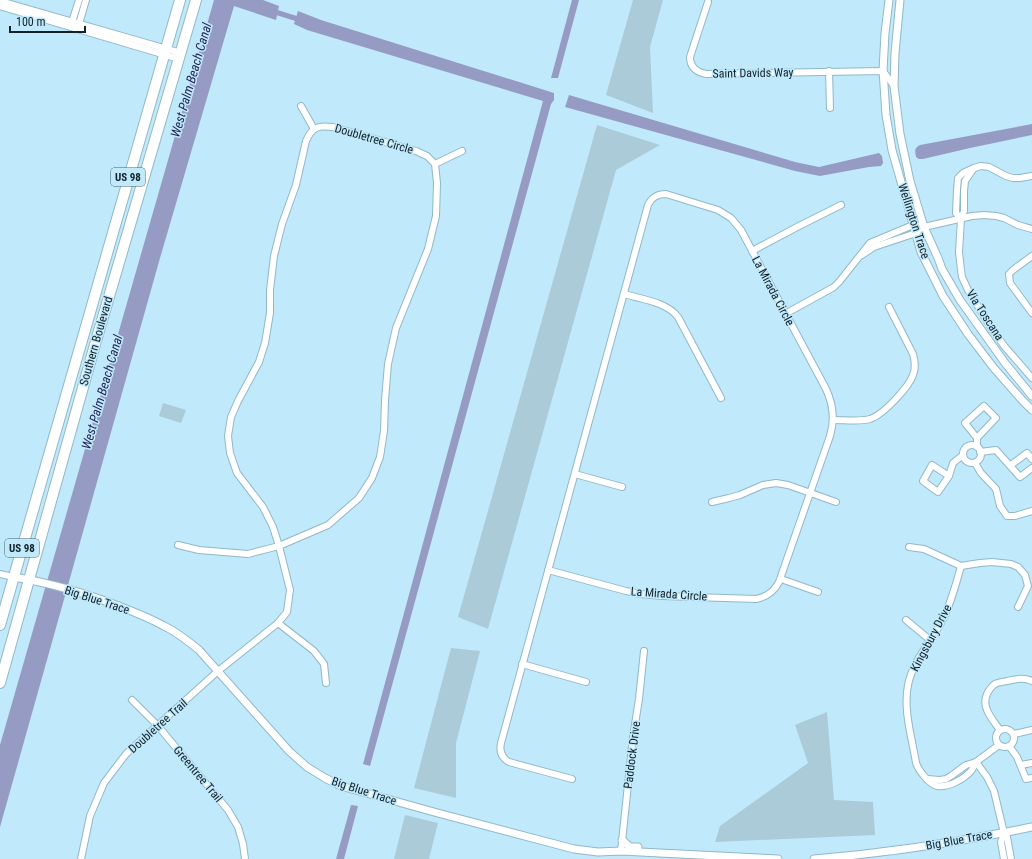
<svg xmlns="http://www.w3.org/2000/svg" width="1032" height="859" font-family="'Roboto Condensed',sans-serif">
<style>
.green{fill:#abcbd9}
.water{fill:#969bc4}
.lines{fill:none;stroke-linecap:round;stroke-linejoin:round}
.canal{stroke:#969bc4;stroke-width:5}
.minor-casing{stroke:#90b8c9;stroke-width:8}
.tertiary-casing{stroke:#90b8c9;stroke-width:9}
.trunk-casing{stroke:#90b8c9;stroke-width:12}
.minor{stroke:#fff;stroke-width:6}
.tertiary{stroke:#fff;stroke-width:7}
.trunk{stroke:#fff;stroke-width:10}
.labels{text-anchor:middle;dominant-baseline:central;stroke-width:3;stroke-linejoin:round;paint-order:stroke}
.shield{fill:#c0e9fb;stroke:#475e68;stroke-width:1}
.shield-label{font-size:11px;font-weight:bold;fill:#132229}
.street-label{font-size:12px;fill:#132229;stroke:#c0e9fb}
.water-label{font-size:13px;font-style:italic;fill:#262559;stroke:#c0e9fb}
</style>
<rect width="100%" height="100%" fill="#c0e9fb"/>
<g class="green">
<path d="M633 0H663L650 47 653 113 606 95Z"/>
<path d="M597 125 660 145 616 170 488 629 458 617Z"/>
<path d="M163 403 186 410 181 423 159 416Z"/>
<path d="M451 648 480 651 456 743V798L414 788Z"/>
<path d="M827 712 834 800 873 802 875 835 715 842 720 826 808 763 795 725Z"/>
<path d="M405 815 438 823 429 859H394Z"/>
</g>
<g class="water">
<path d="M214 0H263L279 6 276 20 234 6 160 258 0 827V745Z"/>
<path d="M572 0H579L558 78H551Z"/>
<path d="M298 11 321 20 554 93V100L551 104 370 766 363 764 543 101 307 30 294 24Z"/>
<path d="M569 95 795 162 819 167 879 153 882 156 883 163 881 166 869 167 820 176 795 171 565 107Z"/>
<path d="M1032 124V135L970 148 923 159H919L916 157C915 151 914 148 920 145Z"/>
<path d="M351 805 358 806 344 859H336Z"/>
</g>
<g class="lines">
<path class="canal" d="M272 11 301 20"/>
<defs>
<g id="minor">
<path d="M0 1 181 53"/>
<path d="M708 2 690 57C690 67 696 72 706 74L883 71 894 86"/>
<path d="M0 6 179 59"/>
<path d="M72 22 79 0"/>
<path d="M79 24 86 0"/>
<path d="M829 71 830 108"/>
<path d="M301 106 314 129"/>
<path d="M435 164 462 151"/>
<path d="M974 168 965 181 964 191V211L961 219 959 252 961 270 962 277 968 290 992 329 1005 347 1032 378"/>
<path d="M961 219 956 213 957 189 958 178 963 173 974 168 981 166 989 167 1006 176 1013 178H1020L1032 176"/>
<path d="M752 251 799 226 841 205"/>
<path d="M862 255 874 247 916 233 924 227"/>
<path d="M1032 256 1013 270 1009 274 1010 283 1032 313"/>
<path d="M624 294C641 299 667 302 678 317L721 398"/>
<path d="M785 314 834 287 839 282 870 243 913 225 924 227 972 216 984 215 996 216 1004 218 1018 225 1032 229"/>
<path d="M833 420C845 420 859 422 870 419 883 415 909 387 913 375 916 368 915 361 913 354L889 307"/>
<path d="M977 438 996 418 984 406 965 423 977 438V447"/>
<circle cx="972" cy="454" r="9"/>
<path d="M980 452 996 450 1020 477 1032 468"/>
<path d="M975 463 981 473 996 489 1000 506 1007 516H1015L1032 511"/>
<path d="M1011 465 1027 453 1032 459"/>
<path d="M575 474 622 487"/>
<path d="M949 476 932 465 923 481 938 492 949 476 953 463 963 455"/>
<path d="M712 502 729 498 740 495 763 485 776 483 788 485 836 502"/>
<path d="M909 547 924 549 961 566 980 563 992 562 1011 564 1018 567 1025 575 1028 586 1018 607"/>
<path d="M961 566C956 584 951 604 942 621 931 642 913 660 908 685 903 710 912 738 916 763 919 771 929 784 937 786 948 788 964 779 971 771 973 769 974 765 976 762"/>
<path d="M548 570 626 591 641 594 662 596 756 599C766 597 774 592 779 582L830 436C835 420 833 404 826 389L741 230 731 218 718 210 666 194C657 194 652 197 648 205L501 743C499 752 502 758 509 762L572 779"/>
<path d="M0 574 13 577"/>
<path d="M781 579 818 592"/>
<path d="M906 620 930 640"/>
<path d="M278 623 314 651 324 664 326 683"/>
<path d="M522 664 586 682"/>
<path d="M132 700 158 726 228 810 238 827 243 844 245 859"/>
<circle cx="1005" cy="738" r="9"/>
<path d="M1000 730C992 719 981 707 987 694 989 690 992 686 995 684 998 682 1004 682 1007 681 1016 679 1024 677 1032 681"/>
<path d="M1014 734 1032 730"/>
<path d="M999 745 976 762 987 777 994 791 1004 833 1007 837 1011 859"/>
<path d="M1009 746 1017 757 1026 779 1032 778"/>
<path d="M1021 765 1032 763"/>
<path d="M927 779 940 780 946 779 951 776 966 765 976 762"/>
<path d="M621 851 633 737 639 699 644 651"/>
<path d="M81 859 90 816 104 783 126 754 218 671 278 623 287 612 290 590 279 546 273 527 263 507 237 473 230 453 228 436 231 417 238 401 259 362 265 343 270 313V290L274 256 282 224 296 185 306 141C312 127 318 125 333 127L416 151 427 156 435 164 437 183 436 216 428 249 396 328 388 364 385 400 384 431 380 457 372 478 359 498 328 525 279 546 248 554 199 550 178 545"/>
<path d="M1004 859 1001 842 1004 833"/>
</g>
<g id="tertiary">
<path d="M889 0 885 33 883 71 884 85 886 115 892 150 921 252 943 296 968 334 993 367 1022 400 1032 410"/>
<path d="M900 0 895 53 894 86 900 134 910 181 924 227 938 258 942 269 960 300 1005 363 1032 396"/>
<path d="M13 577C46 582 77 591 108 602 127 609 146 616 164 626 177 632 188 641 199 650L289 751 307 767 325 778 341 786 434 812 574 849 598 852 621 851 660 853 778 859"/>
<path d="M622 840 630 847H638"/>
<path d="M814 859C887 853 960 842 1032 827"/>
</g>
<g id="trunk">
<path d="M0 625 180 0"/>
<path d="M0 683 96 341 196 0"/>
</g>
</defs>
<use href="#minor" class="minor-casing"/>
<use href="#tertiary" class="tertiary-casing"/>
<use href="#trunk" class="trunk-casing"/>
<use href="#minor" class="minor"/>
<use href="#tertiary" class="tertiary"/>
<use href="#trunk" class="trunk"/>
</g>
<g class="labels">
<g class="shield">
<rect x="111" y="168" width="34" height="18" rx="3"/>
<rect x="5" y="539" width="34" height="18" rx="3"/>
</g>
<g class="shield-label">
<text x="128" y="177">US 98</text>
<text x="22" y="548">US 98</text>
</g>
<g class="street-label">
<text transform="translate(753 73) rotate(-1)">Saint Davids Way</text>
<text transform="translate(374 139) rotate(16)">Doubletree Circle</text>
<text transform="translate(914 221) rotate(72)">Wellington Trace</text>
<text transform="translate(773 291) rotate(62)">La Mirada Circle</text>
<text transform="translate(985 315) rotate(57)">Via Toscana</text>
<text transform="translate(96 341) rotate(-74)">Southern Boulevard</text>
<text transform="translate(669 594) rotate(4)">La Mirada Circle</text>
<text transform="translate(97 600) rotate(18)">Big Blue Trace</text>
<text transform="translate(931 638) rotate(-62)">Kingsbury Drive</text>
<text transform="translate(158 726) rotate(-42)">Doubletree Trail</text>
<text transform="translate(632 755) rotate(-83)">Paddock Drive</text>
<text transform="translate(198 774) rotate(50)">Greentree Trail</text>
<text transform="translate(364 791) rotate(18)">Big Blue Trace</text>
<text transform="translate(959 840) rotate(-10)">Big Blue Trace</text>
</g>
<g class="water-label">
<text transform="translate(191 80) rotate(-74)">West Palm Beach Canal</text>
<text transform="translate(102 392) rotate(-74)">West Palm Beach Canal</text>
</g>
</g>
<path d="M10 26v6h75v-6" fill="none" stroke="#132229" stroke-width="2"/>
<text x="16" y="26" font-size="12" fill="#132229" stroke="#c0e9fb" stroke-width="3" paint-order="stroke">100 m</text>
</svg>
